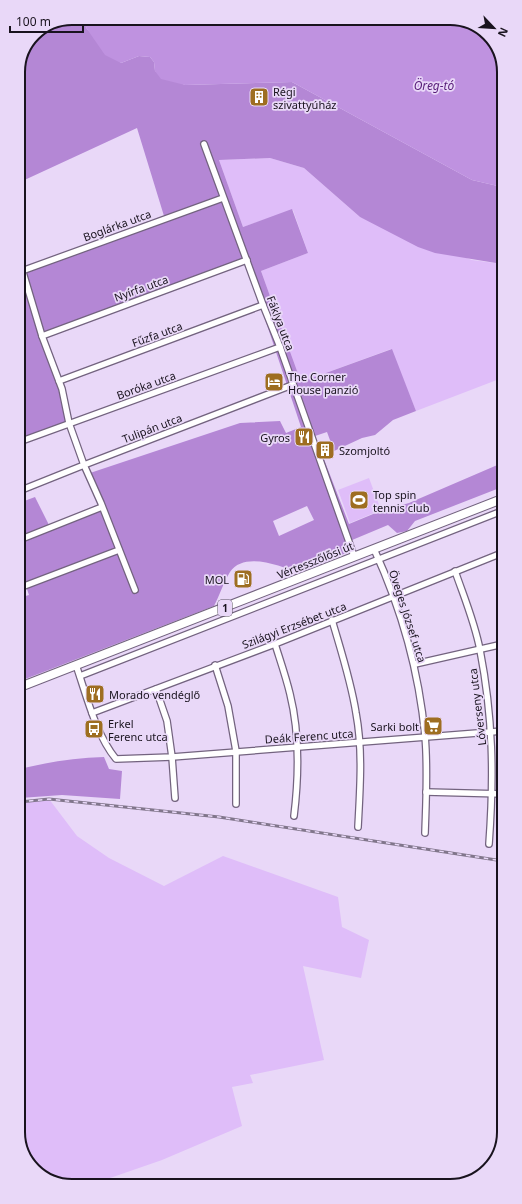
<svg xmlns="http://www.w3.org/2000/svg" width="522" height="1204" font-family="'Noto Sans',sans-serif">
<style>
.green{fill:#dfbdf9}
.forest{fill:#b487d5;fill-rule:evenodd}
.water{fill:#bf92e0}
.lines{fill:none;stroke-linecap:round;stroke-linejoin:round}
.street-casing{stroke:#73637f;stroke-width:8}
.primary-casing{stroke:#73637f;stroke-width:10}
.street{stroke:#fff;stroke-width:5.5}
.primary{stroke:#fff;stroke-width:8}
.rail-casing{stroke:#81768b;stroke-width:3}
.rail{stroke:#e9d8f8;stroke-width:1.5;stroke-dasharray:4.5;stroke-linecap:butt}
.labels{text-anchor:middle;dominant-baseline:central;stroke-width:3.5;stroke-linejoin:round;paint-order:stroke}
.shield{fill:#e9d8f8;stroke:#574e5f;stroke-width:1}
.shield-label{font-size:10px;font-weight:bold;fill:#19131e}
.poi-label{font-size:11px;fill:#19131e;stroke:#e9d8f8;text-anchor:start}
.street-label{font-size:11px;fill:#19131e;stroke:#e9d8f8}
.water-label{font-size:12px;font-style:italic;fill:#571c78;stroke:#e9d8f8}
.rim{fill:none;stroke:#19131e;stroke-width:2}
</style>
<rect width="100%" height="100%" fill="#e9d8f8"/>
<g class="green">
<path d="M270 158 304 168 360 217 472 260 502 264V378L416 411 391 349 301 382 261 271 308 253 293 210 243 227 219 160Z"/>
<path d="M369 478 381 510 350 523 338 490Z"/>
<path d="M49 799 77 836 109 858 164 886 223 856 338 897 342 927 369 940 361 978 303 966 324 1060 250 1075 253 1083 232 1087 242 1126 162 1160 87 1186H68L39 1175 21 1149 20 802Z"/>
</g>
<g class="forest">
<path d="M72 18H82L87 29 121 63 139 56 150 57 154 62 155 71 185 85 292 82 472 180 502 187V264L435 253 418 247 360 217 304 168 270 158 219 160 243 227 292 209 308 253 261 271 301 382 392 349 416 411 393 420 375 435 362 438 334 451 327 432 315 436 349 524 378 512 409 503 502 463V487L415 521 407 531 397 533 388 525 345 543 346 553 299 573C281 566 244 551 230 572 223 583 220 595 214 606L20 681 19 598 29 595 19 566V503L35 497 50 527 101 510 87 474 240 423 280 421 286 433 301 427 245 259 42 335 62 389 69 423 19 440V253L25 268 164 216 137 128 18 183V69L34 34ZM307 506 314 520 279 536 273 521Z"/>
<path d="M104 757 109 769 122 771 120 799 62 795 20 798V769C48 762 75 758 104 757Z"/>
</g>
<path class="water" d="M82 18H454L483 29 501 55 502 187 472 180 292 82 185 85 161 79 155 71 154 62 150 57 139 56 121 63 105 55 87 29Z"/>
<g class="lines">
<defs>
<g id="street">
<path d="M204 144 263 305 280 347 354 556"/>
<path d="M19 259 42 336 62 389 69 423 84 465 101 503 135 590"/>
<path d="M19 272 223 198"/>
<path d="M42 336 247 260"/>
<path d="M59 381 263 305"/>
<path d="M19 442 280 347"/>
<path d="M19 491 84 465 292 385"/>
<path d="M19 540 102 507"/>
<path d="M374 549C401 608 419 671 425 736 428 768 426 801 425 833"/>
<path d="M455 571C464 597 475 623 480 650 493 717 494 776 489 844"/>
<path d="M19 588 119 550"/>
<path d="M332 620C341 651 351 681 356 713 363 750 360 789 358 827"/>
<path d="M275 644C280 660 286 677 290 694 300 734 299 775 294 816"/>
<path d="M415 664 503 644"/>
<path d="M76 665C86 694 96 735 116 759L172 757 503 731"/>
<path d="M215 665 228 706 236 751V804"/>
<path d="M80 676 502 511"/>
<path d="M156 689 167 721 172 757 175 798"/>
<path d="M92 713 275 644 502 553"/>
<path d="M426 792 503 794"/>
</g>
<path id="primary" d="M20 687 502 499"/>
</defs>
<use href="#street" class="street-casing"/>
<use href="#primary" class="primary-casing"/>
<use href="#street" class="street"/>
<use href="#primary" class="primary"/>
<defs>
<path id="rail" d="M20 802 49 799 219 817 503 861"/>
</defs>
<use href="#rail" class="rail-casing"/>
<use href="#rail" class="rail"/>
</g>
<defs>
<symbol id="building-square" viewBox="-11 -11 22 22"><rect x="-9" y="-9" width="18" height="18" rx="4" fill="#9e6e21" stroke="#e9d8f8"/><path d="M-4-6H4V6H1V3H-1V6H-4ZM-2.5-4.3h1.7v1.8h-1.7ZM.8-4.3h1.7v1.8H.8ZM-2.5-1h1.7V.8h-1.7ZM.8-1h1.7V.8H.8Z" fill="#fff"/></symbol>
<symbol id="hotel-square" viewBox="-11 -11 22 22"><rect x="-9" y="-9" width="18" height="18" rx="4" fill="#9e6e21" stroke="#e9d8f8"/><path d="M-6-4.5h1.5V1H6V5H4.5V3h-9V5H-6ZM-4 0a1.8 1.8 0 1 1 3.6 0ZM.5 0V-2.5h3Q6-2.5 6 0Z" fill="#fff"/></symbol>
<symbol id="restaurant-square" viewBox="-11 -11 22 22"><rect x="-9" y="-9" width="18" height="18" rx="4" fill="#9e6e21" stroke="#e9d8f8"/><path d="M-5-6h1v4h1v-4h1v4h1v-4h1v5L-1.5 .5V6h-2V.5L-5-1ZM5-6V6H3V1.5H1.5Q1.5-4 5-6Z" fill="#fff"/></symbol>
<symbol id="stadium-square" viewBox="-11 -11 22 22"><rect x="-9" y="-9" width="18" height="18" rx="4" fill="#9e6e21" stroke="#e9d8f8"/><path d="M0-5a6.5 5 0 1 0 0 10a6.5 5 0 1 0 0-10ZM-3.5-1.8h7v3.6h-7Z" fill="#fff"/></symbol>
<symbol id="fuel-square" viewBox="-11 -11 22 22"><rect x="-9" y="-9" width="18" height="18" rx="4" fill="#9e6e21" stroke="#e9d8f8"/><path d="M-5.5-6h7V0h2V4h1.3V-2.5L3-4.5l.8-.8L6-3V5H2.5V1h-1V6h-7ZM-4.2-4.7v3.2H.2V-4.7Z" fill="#fff"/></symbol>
<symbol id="supermarket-square" viewBox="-11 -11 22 22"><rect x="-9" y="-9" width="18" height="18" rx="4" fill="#9e6e21" stroke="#e9d8f8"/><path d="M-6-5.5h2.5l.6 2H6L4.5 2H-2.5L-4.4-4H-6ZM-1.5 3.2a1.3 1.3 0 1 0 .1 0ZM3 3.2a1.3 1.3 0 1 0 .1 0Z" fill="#fff"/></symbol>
<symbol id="bus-square" viewBox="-11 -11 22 22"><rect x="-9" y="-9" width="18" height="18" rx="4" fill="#9e6e21" stroke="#e9d8f8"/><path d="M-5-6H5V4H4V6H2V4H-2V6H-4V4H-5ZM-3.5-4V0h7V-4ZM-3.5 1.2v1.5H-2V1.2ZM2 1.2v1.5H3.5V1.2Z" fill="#fff"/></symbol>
</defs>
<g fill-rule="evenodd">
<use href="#building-square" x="248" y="86" width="22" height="22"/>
<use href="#hotel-square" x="263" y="371" width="22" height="22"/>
<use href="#restaurant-square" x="293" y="426" width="22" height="22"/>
<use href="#building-square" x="314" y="439" width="22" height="22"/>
<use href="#stadium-square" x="348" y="489" width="22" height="22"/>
<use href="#fuel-square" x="232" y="568" width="22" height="22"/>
<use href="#restaurant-square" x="84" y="683" width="22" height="22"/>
<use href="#supermarket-square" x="422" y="715" width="22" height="22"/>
<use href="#bus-square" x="83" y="718" width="22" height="22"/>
</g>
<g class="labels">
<rect class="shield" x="218" y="600" width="14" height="16" rx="3"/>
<g class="shield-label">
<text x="225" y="608">1</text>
</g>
<g class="poi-label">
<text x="273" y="91">Régi<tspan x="273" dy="13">szivattyúház</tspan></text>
<text x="288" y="376">The Corner<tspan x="288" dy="13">House panzió</tspan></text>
<text x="290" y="437" text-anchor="end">Gyros</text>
<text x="339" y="450">Szomjoltó</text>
<text x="373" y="494">Top spin<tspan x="373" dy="13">tennis club</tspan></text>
<text x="229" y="579" text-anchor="end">MOL</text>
<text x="109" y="694">Morado vendéglő</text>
<text x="108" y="723">Erkel<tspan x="108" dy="13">Ferenc utca</tspan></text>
<text x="419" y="726" text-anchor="end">Sarki bolt</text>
</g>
<g class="street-label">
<text transform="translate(117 225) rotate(-20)">Boglárka utca</text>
<text transform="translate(141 288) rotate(-20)">Nyírfa utca</text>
<text transform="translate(281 323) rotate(69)">Fáklya utca</text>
<text transform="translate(157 334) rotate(-20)">Fűzfa utca</text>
<text transform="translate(146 385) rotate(-20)">Boróka utca</text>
<text transform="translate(152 428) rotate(-21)">Tulipán utca</text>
<text transform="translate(315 560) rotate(-22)">Vértesszőlősi út</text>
<text transform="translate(408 616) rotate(72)">Öveges József utca</text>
<text transform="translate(294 625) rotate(-21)">Szilágyi Erzsébet utca</text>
<text transform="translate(477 707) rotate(-97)">Lóverseny utca</text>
<text transform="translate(309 736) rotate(-4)">Deák Ferenc utca</text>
</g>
<g class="water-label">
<text x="434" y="85">Öreg-tó</text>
</g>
</g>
<path d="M0 0H522V1204H0ZM72 25H450A47 47 0 0 1 497 72V1132A47 47 0 0 1 450 1179H72A47 47 0 0 1 25 1132V72A47 47 0 0 1 72 25Z" fill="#e9d8f8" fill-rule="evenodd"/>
<path class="rim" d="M72 25H450A47 47 0 0 1 497 72V1132A47 47 0 0 1 450 1179H72A47 47 0 0 1 25 1132V72A47 47 0 0 1 72 25Z"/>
<g transform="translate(494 28) rotate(115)" stroke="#e9d8f8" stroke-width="3" paint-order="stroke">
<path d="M0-3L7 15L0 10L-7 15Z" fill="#19131e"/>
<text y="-6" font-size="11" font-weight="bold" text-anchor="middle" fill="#19131e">N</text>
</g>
<path d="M10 26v6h73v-6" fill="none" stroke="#19131e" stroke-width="2"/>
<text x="16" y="26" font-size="12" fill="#19131e" stroke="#e9d8f8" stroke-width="3" paint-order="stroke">100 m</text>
</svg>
